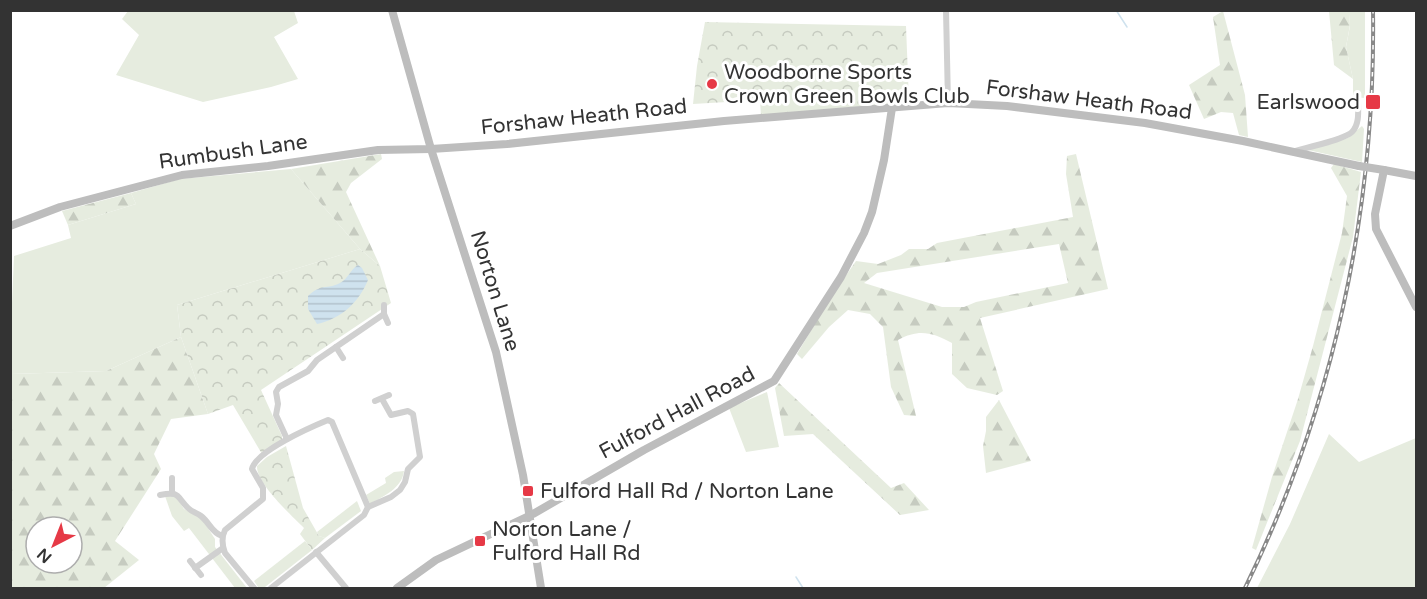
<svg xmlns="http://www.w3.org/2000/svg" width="1427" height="599" font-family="'Varela Round',sans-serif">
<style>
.green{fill:#e6ecdf}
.forest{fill:url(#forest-firs);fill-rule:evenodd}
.park{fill:url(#park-crowns)}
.water{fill:url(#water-rules)}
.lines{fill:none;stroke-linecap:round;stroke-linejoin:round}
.stream{stroke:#cfe2ee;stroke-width:1.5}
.street{stroke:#d0d0d0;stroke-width:6}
.secondary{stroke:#bdbdbd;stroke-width:8}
.rail-casing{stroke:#888;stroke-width:4}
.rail{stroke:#fff;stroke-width:1.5;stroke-dasharray:4.5;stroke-linecap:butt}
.secondary-bridge{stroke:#bdbdbd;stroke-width:8}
.poi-dot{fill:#e63946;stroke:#fff;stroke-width:2}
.labels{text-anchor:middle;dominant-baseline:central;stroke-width:6;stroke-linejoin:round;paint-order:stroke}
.poi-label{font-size:21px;fill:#333;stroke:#fff;text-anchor:start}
.street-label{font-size:21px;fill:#333;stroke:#fff}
</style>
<defs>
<pattern id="forest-firs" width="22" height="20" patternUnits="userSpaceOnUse" patternTransform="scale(1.5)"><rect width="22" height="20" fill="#e6ecdf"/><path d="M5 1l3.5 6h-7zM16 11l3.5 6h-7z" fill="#c6cbc0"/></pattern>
<pattern id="park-crowns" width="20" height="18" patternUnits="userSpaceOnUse" patternTransform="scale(1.5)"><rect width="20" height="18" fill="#e6ecdf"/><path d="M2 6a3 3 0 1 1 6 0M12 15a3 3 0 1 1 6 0" fill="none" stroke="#c6cbc0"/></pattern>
<pattern id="water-rules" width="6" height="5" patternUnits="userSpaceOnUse" patternTransform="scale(1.5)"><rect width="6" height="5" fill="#cfe2ee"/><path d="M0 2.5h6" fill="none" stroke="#b2c2cd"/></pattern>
</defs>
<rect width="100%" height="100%" fill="#fff"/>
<g class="green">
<path d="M128 11H294L298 23 274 37 298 79 271 87 203 102 116 75 139 35 122 19Z"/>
<path d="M1342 11H1365V98L1353 97V79L1346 47 1350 26 1349 14Z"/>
<path d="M1362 126 1364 129 1362 162 1308 150 1348 138Z"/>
<path d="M291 169 360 249 177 305 181 337 106 371 11 374V327L14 256 71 238 68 225 136 204 131 193 180 179Z"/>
<path d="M767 392 779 447 746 452 729 408Z"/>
<path d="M1329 434 1359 462 1416 438V588H1257L1290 524Z"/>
<path d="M404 471C402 488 384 496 370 504L366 495 386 483 385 478 394 472Z"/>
<path d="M173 495 177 498 184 509 202 519 215 539V547L247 588H235L189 528 184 531 172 516 165 496Z"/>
<path d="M357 501 361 511 325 538 319 536 317 532Z"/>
<path d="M305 541 312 550 265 587H258L254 581Z"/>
</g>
<g class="forest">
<path d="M1223 11 1245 95 1248 137 1239 135 1233 113 1221 112 1204 119 1189 85 1220 65 1213 17Z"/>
<path d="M1329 11H1342L1349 13 1350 25 1346 47 1353 79 1334 65Z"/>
<path d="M381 154 382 159 351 183 346 192 380 266 360 249 291 169Z"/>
<path d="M1076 154 1108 289 980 318 1003 391 997 395 967 388 952 374V343C931 332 919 329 898 340L916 416 904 415 891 387 883 327 870 314 848 310 829 327 802 359 797 354 831 297 856 261 878 264 901 255 909 249H928L937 243 1073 217 1066 174 1067 156ZM1059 244 1068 283 976 302 964 307H942L864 283 877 273Z"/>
<path d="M1334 164 1361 172 1353 237 1300 441 1256 550 1252 548 1272 477 1298 399 1313 346 1342 233 1347 196 1331 168Z"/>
<path d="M131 193 136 204 68 225 62 211Z"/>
<path d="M181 337 208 414 171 419 154 454 161 469 115 541 139 560 104 588H11V374L106 371ZM36 527H72V563H36Z"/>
<path d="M779 383 891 488 904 483 929 510 900 515 813 434 784 436 775 388Z"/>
<path d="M999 400 1031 461 986 473 983 446 986 431V417Z"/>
</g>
<g class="park">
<path d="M705 22 906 26 909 102 761 116 760 100 693 104 697 66Z"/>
<path d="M360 249 380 266 391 303 261 390 282 436V440L262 454 233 405 208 414 181 337 177 305Z"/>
<path d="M286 446 303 508 319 536 325 538 312 550 300 534 304 528C291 515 256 483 257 466L267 457Z"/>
</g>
<path class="water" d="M358 265 362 268 368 280C359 302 341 319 317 324L308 309V296C322 283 326 290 340 283 348 279 350 270 358 265Z"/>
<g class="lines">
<g class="stream">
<path d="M1116 10 1127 27"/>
<path d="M796 577 803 588"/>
</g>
<g class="street">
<path d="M946 10 948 103"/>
<path d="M1293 152C1306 147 1344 140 1352 132 1360 124 1358 110 1358 100"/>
<path d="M384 305V314L388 323"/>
<path d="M336 347 343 358"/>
<path d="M375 401 389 395"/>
<path d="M287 439 276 415 278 404 276 392 279 387 308 371 317 360 384 314"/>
<path d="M172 478V493"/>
<path d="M160 495C180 491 176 496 188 508 192 512 197 513 201 516 210 523 211 532 222 536"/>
<path d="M368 507 391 497 400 490 405 482 408 469 420 457 413 414 408 411 391 415 382 399"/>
<path d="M316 552 346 588"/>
<path d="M190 561 201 575"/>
<path d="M195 568 223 548"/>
<path d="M254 588 225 553C222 545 221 538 225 530L263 499V488L252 469C256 451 311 427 328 420L332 422 368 507"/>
<path d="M271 588 364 515 368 507"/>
</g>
<g class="secondary">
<path d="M392 10 431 149 496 352 523 475 541 588"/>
<path d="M1416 176 1384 170 1375 214 1376 229 1416 307"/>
<path d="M10 226 60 207 182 175 268 166 378 150 431 149 507 144 724 121 948 103 1007 106 1145 123 1243 141 1359 166"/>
<path d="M397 588 436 560 533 514 644 450 774 381 841 277 864 233 872 212 884 160 892 108"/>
</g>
<defs>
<path id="rail" d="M1245 588C1333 409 1376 210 1373 10"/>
</defs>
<use href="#rail" class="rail-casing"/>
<use href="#rail" class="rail"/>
<path class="secondary-bridge" d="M1359 166 1384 170"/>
</g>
<g class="poi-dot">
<circle cx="712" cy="84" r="6"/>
<rect x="1365" y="94" width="16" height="16" rx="3"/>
<rect x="522" y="485" width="12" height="12" rx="3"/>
<rect x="474" y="535" width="12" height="12" rx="3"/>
</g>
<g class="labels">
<g class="poi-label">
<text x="724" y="72">Woodborne Sports<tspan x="724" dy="24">Crown Green Bowls Club</tspan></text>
<text x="1360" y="102" text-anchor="end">Earlswood</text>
<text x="540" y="491">Fulford Hall Rd / Norton Lane</text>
<text x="492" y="529">Norton Lane /<tspan x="492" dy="24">Fulford Hall Rd</tspan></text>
</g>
<g class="street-label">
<text transform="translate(1089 100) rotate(7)">Forshaw Heath Road</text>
<text transform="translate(584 117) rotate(-6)">Forshaw Heath Road</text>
<text transform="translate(233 152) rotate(-8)">Rumbush Lane</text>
<text transform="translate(495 291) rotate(73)">Norton Lane</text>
<text transform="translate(677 413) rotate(-28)">Fulford Hall Road</text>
</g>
</g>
<rect width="1427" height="599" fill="none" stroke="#333333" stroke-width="24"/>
<g transform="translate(54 545) rotate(222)"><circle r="28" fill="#ffffff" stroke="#adadad" stroke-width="1.5"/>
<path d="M0-4.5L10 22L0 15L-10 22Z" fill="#e63946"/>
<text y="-9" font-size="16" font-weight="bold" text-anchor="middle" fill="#333333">N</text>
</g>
</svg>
